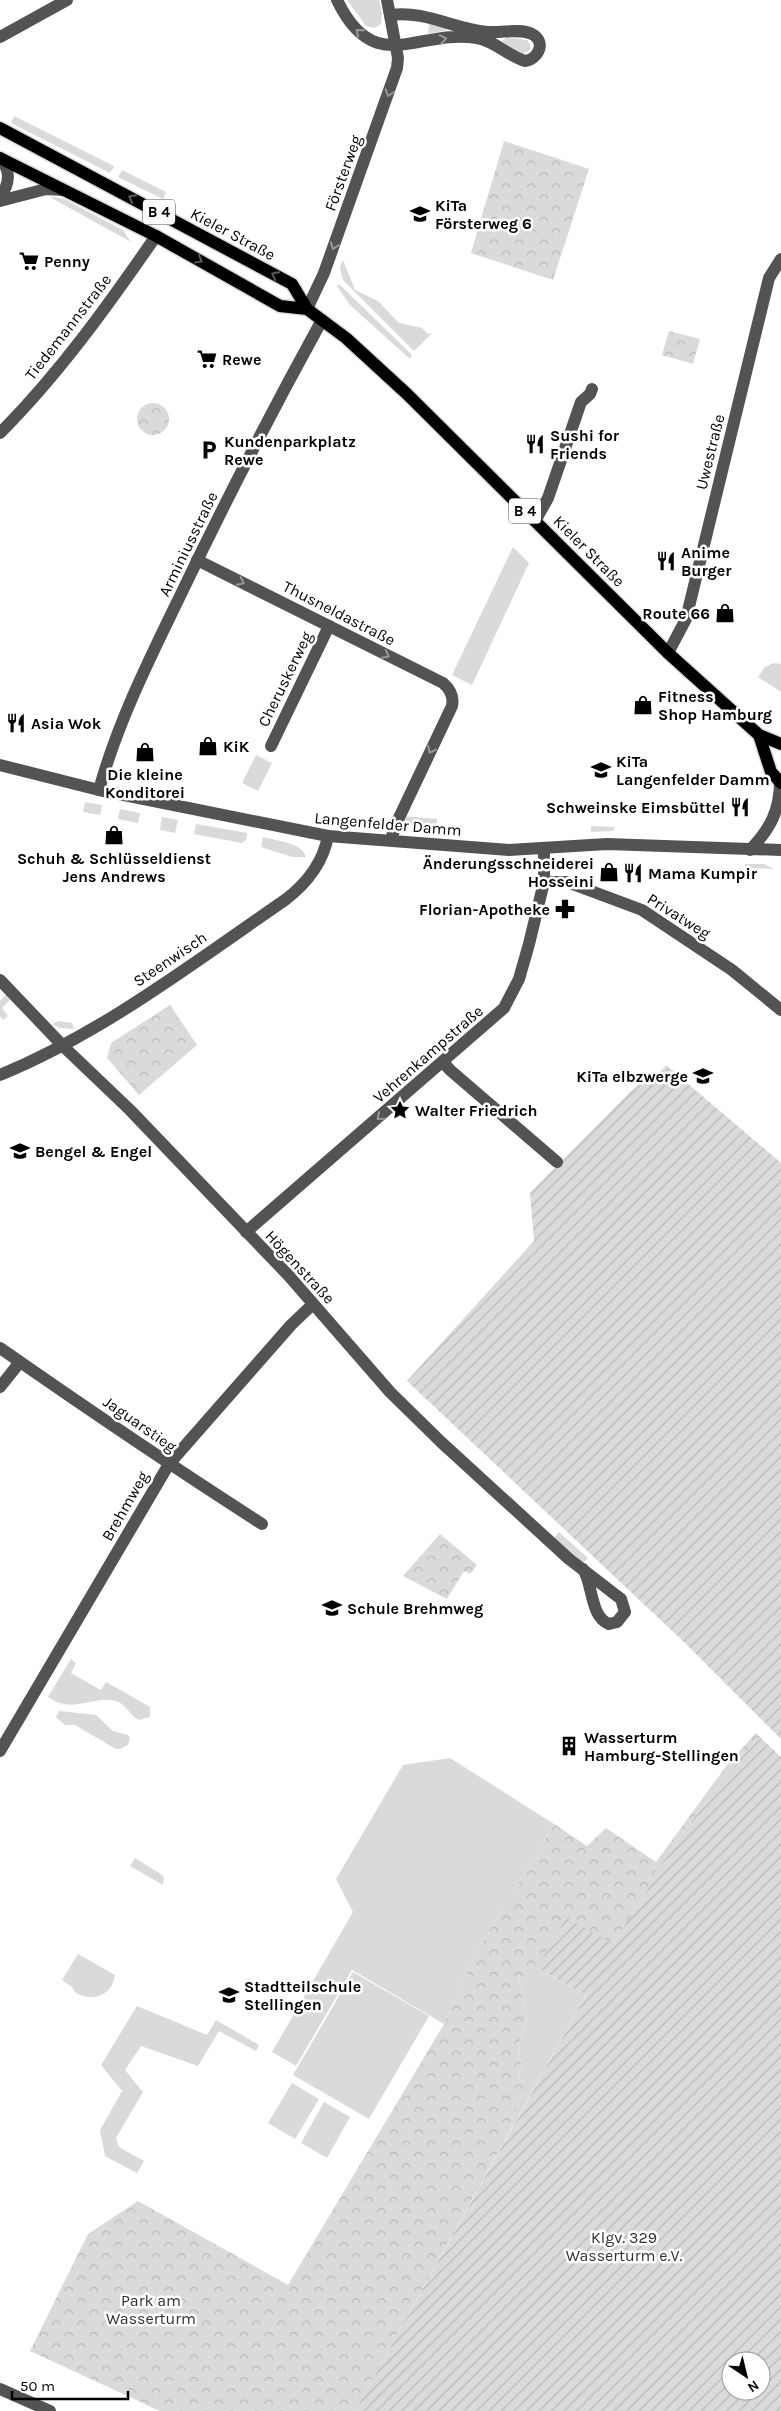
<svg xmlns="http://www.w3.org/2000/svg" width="781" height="2411" font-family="Karla,sans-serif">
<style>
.grass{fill:#dadada}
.park{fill:url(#park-crowns)}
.garden{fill:url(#garden-furrows);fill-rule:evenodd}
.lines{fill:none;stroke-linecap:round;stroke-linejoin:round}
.major-casing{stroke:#dbdbdb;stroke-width:15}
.minor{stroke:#535353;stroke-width:12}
.major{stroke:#000;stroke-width:12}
.oneway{stroke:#989898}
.oneway2{stroke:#595959}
.labels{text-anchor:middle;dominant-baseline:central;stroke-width:5;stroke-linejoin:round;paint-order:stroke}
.shield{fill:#fff;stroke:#4c4c4c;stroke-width:1}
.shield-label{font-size:15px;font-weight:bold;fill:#000}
.street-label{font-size:16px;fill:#000;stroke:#fff}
.poi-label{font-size:16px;font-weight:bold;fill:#000;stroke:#fff;text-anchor:start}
.park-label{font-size:16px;fill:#313131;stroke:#fff}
</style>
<defs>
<pattern id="park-crowns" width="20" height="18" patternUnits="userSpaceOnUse" patternTransform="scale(1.25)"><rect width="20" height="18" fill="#dadada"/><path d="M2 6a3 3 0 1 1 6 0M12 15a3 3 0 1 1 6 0" fill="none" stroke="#b9b9b9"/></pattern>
<pattern id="garden-furrows" width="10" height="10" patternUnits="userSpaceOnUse" patternTransform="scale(1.25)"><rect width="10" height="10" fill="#dadada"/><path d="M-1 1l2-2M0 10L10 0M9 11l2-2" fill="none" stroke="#b9b9b9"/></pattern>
</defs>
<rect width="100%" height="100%" fill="#fff"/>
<g class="grass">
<path d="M347 0H379L382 13 381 24 375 28 366 26Z"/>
<path d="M429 22 447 29V30L428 34Z"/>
<path d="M507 37 527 40 530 44V50L523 54 506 46 502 41Z"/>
<path d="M14 116 114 166 110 173 11 123Z"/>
<path d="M122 170 166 192 163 199 118 177Z"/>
<path d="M48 196 64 199 123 230 131 242Z"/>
<path d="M343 260 355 290 378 301 399 323 422 328 428 334 432 333 414 351 343 280 340 267Z"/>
<path d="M339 284 412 355 410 359 350 305 337 286Z"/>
<path d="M513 547 529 563 472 685 452 675Z"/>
<path d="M773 663 781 664V692L758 677 765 667Z"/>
<path d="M256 755 272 763 258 791 242 783Z"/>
<path d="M85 802 102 805 100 815 83 812Z"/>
<path d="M120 809 140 813 138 823 118 819Z"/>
<path d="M404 816 437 819 436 828 406 824 403 822Z"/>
<path d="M162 817 178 820 175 833 160 830Z"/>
<path d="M196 824 247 833 246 840 242 843 194 834Z"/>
<path d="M591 826 615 827 613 831 591 832Z"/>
<path d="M263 837C277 841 302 842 306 857H292L261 847Z"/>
<path d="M745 864H764L774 869 745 868Z"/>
<path d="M6 995 10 1000 2 1008 8 1016 3 1020 0 1016V1001Z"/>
<path d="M59 1021 72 1023 74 1029 60 1028 52 1024Z"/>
<path d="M559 1532 588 1558 583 1563 554 1538Z"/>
<path d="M71 1659 76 1663 71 1673 101 1690 106 1682 150 1707V1717L139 1720C130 1716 125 1703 116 1701 93 1695 73 1715 48 1697Z"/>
<path d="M59 1711 96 1715 113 1731 128 1735 130 1738 128 1745 120 1749H116L75 1725H65L56 1717Z"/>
<path d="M450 1758 554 1824 476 1953 444 2024 352 1970 296 2066 272 2052 353 1912 336 1879 403 1765Z"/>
<path d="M135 1858 162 1875 164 1878 163 1885 130 1866Z"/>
<path d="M78 1954 115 1975C112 1996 93 2002 76 1993L72 1987 62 1980Z"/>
<path d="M537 1968 586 1995 510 2131 513 2116 523 2093V2083L519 2076 521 2064 518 2045 527 2020 519 1980 522 1977 527 1982Z"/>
<path d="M353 1972 429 2016 369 2119 293 2075Z"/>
<path d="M137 2006 207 2035 216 2020 259 2045 256 2051 219 2031 198 2066 141 2046 125 2070 143 2092 116 2138 119 2147 144 2161 137 2173 105 2156 100 2130 122 2091 101 2065Z"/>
<path d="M292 2083 319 2099 295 2139 268 2123Z"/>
<path d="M324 2102 350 2117 327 2158 301 2143Z"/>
</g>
<g class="park">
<path d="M504 141 589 169 553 280 471 253Z"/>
<path d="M669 331 700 339 693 364 662 355Z"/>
<circle cx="153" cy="419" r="16"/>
<path d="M170 1005 197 1045 139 1095 107 1058 111 1043Z"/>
<path d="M440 1534 477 1565 470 1574 464 1571 447 1599 403 1576Z"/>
<path d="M756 1733 760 1737C718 1781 685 1830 650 1880V1887L613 1944 537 1967 535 1978 527 1982 522 1977 519 1980 527 2020 518 2045 521 2064 519 2076 523 2083V2093L513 2116 510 2131 355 2411H160L30 2351 88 2234 138 2201 288 2285 444 2024 476 1953 554 1824 587 1846 606 1828 656 1862 727 1765Z"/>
</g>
<g class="garden">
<path d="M666 1065 781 1163V1739L685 1643 407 1381 534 1241 530 1193 630 1092 652 1073 660 1072Z"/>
<path d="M760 1737 781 1757V2411H355L586 1995 537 1968 566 1917 613 1944 649 1887 650 1880C685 1830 718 1781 760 1737ZM731 2361H761V2391H731Z"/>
</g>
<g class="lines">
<defs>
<g id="major">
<path d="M0 128 292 284 307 309 346 338 407 394 668 653 759 735 781 744"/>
<path d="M0 158 156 236 280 306 307 309"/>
<path d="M759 735 771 772 781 783"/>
</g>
</defs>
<use href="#major" class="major-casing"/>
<g class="minor">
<path d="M337 0C375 79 418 28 477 38 495 41 508 56 525 61 538 59 547 42 532 34 519 28 503 33 489 32 456 30 425 10 391 15"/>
<path d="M0 37 67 0"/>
<path d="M0 158C11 170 10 184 0 197"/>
<path d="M0 201 46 189 63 190"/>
<path d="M307 309 324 273 397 68 398 58 387 0"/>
<path d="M0 433C59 374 109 304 156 236"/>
<path d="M535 521 548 498 581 402 590 394 592 389"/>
<path d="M197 560 443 683C450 689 454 696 452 706L397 822 391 839"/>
<path d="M668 653 686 619 769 278 781 259"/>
<path d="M271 746 329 626"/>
<path d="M0 765 99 790 328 836 509 850 607 844 781 850"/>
<path d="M99 790C118 721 151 656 182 592 226 500 273 409 322 320"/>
<path d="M750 850C770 829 780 811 780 781"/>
<path d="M544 882H567L642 910 732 970 781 1010"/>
<path d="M0 980 64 1047 130 1110 289 1276 390 1392 441 1442 569 1559 621 1599 625 1612 617 1622 609 1624C590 1617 593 1584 583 1569"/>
<path d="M443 1062 450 1070 557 1162"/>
<path d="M0 1075C104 1032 193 963 285 900 306 884 323 863 328 836"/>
<path d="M246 1232 504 1008 519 979 529 944 544 882V849"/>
<path d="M0 1348C86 1408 173 1467 262 1524"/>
<path d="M0 1387 20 1362"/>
<path d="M0 1751 169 1464 291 1325 313 1304"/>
<path d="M0 2389 50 2411"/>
</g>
<use href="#major" class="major"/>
</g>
<defs><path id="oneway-chevron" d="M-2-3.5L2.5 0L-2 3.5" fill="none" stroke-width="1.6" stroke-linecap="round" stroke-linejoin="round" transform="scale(1.25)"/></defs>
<g class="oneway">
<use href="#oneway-chevron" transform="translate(359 32) rotate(-139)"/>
<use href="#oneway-chevron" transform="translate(443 39) rotate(-11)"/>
<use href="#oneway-chevron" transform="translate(389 93) rotate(108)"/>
<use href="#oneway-chevron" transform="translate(334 246) rotate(110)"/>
<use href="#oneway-chevron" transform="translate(241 582) rotate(26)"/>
<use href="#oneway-chevron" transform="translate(386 655) rotate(27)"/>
<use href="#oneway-chevron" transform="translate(431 750) rotate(116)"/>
<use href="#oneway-chevron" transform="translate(380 1117) rotate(139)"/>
</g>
<g class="oneway2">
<use href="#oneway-chevron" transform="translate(132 198) rotate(-152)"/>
<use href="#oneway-chevron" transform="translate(199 260) rotate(29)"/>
<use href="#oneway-chevron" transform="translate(275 275) rotate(-152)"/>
</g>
<defs>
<symbol id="school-bare" viewBox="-9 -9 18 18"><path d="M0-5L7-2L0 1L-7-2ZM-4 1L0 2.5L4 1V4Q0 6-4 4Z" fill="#000" stroke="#fff" stroke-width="2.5" paint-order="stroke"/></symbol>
<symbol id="supermarket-bare" viewBox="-9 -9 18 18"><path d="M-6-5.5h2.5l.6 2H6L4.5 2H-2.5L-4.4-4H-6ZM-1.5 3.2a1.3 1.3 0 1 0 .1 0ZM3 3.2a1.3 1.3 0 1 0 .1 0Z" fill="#000" stroke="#fff" stroke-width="2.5" paint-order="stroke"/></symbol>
<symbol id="restaurant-bare" viewBox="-9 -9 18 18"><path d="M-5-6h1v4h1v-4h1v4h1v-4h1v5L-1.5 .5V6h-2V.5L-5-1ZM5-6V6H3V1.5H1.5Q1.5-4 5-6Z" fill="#000" stroke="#fff" stroke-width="2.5" paint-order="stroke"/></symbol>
<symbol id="parking-bare" viewBox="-9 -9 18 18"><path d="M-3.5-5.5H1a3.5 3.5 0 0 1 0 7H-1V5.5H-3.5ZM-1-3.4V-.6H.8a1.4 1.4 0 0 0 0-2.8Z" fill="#000" stroke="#fff" stroke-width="2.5" paint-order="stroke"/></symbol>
<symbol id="shop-bare" viewBox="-9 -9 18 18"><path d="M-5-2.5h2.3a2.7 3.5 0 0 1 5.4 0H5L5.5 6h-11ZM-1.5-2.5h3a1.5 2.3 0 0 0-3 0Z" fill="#000" stroke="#fff" stroke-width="2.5" paint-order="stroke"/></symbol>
<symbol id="pharmacy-bare" viewBox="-9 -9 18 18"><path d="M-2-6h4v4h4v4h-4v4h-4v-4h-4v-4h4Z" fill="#000" stroke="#fff" stroke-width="2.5" paint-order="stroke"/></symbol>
<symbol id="sight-bare" viewBox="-9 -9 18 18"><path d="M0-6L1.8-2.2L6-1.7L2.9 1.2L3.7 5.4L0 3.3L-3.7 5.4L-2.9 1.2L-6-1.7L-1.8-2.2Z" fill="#000" stroke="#fff" stroke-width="2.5" paint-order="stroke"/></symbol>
<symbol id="building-bare" viewBox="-9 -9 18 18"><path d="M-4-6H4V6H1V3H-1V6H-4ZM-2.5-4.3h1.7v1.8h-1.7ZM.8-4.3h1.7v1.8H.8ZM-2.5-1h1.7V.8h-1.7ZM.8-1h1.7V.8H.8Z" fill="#000" stroke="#fff" stroke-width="2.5" paint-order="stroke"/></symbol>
</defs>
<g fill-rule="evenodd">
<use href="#school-bare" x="406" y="200" width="28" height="28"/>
<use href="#supermarket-bare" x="15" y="247" width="28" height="28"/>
<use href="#supermarket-bare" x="193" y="345" width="28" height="28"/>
<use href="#restaurant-bare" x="521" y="430" width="28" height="28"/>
<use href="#parking-bare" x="195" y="436" width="28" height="28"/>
<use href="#restaurant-bare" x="652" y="547" width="28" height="28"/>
<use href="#shop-bare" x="711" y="599" width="28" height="28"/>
<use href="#shop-bare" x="629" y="691" width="28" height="28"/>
<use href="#restaurant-bare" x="2" y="709" width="28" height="28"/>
<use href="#shop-bare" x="194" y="732" width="28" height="28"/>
<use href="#shop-bare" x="131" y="738" width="28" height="28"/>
<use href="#school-bare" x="587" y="756" width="28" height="28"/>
<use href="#restaurant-bare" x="726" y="793" width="28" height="28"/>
<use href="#shop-bare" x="100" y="821" width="28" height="28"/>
<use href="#shop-bare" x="595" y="858" width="28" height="28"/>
<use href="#restaurant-bare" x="619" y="859" width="28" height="28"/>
<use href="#pharmacy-bare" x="551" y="895" width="28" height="28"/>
<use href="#school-bare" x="689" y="1062" width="28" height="28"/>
<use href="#sight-bare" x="386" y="1096" width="28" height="28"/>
<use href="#school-bare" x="6" y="1137" width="28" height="28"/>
<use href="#school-bare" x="318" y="1594" width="28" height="28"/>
<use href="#building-bare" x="555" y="1732" width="28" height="28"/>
<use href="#school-bare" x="215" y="1981" width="28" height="28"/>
</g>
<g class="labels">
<g class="shield">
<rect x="143" y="199.5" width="32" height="25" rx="4"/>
<rect x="509" y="498.5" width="32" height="25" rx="4"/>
</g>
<g class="shield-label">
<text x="159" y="212">B 4</text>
<text x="525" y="511">B 4</text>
</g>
<g class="street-label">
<text transform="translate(343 173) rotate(-70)">Försterweg</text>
<text transform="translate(233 234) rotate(28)">Kieler Straße</text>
<text transform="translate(68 327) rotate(-52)">Tiedemannstraße</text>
<text transform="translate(710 452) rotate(-76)">Uwestraße</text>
<text transform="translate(188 544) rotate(-64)">Arminiusstraße</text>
<text transform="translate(589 551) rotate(45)">Kieler Straße</text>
<text transform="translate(339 613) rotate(27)">Thusneldastraße</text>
<text transform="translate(285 679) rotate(-64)">Cheruskerweg</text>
<text transform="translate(388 824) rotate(5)">Langenfelder Damm</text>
<text transform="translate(679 916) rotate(32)">Privatweg</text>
<text transform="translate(170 959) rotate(-34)">Steenwisch</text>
<text transform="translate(428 1054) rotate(-41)">Vehrenkampstraße</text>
<text transform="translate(300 1267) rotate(47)">Högenstraße</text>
<text transform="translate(140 1424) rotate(35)">Jaguarstieg</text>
<text transform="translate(125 1506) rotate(-60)">Brehmweg</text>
</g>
<g class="poi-label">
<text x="435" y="205">KiTa<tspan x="435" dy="18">Försterweg 6</tspan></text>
<text x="44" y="261">Penny</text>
<text x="222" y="359">Rewe</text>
<text x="550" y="435">Sushi for<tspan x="550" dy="18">Friends</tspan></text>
<text x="224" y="441">Kundenparkplatz<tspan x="224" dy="18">Rewe</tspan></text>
<text x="681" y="552">Anime<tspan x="681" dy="18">Burger</tspan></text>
<text x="710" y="613" text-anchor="end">Route 66</text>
<text x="658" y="696">Fitness<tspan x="658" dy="18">Shop Hamburg</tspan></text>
<text x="31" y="723">Asia Wok</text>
<text x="223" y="746">KiK</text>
<text x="616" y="761">KiTa<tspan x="616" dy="18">Langenfelder Damm</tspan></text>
<text x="145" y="774" text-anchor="middle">Die kleine<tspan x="145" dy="18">Konditorei</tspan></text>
<text x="725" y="807" text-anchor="end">Schweinske Eimsbüttel</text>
<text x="114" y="858" text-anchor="middle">Schuh &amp; Schlüsseldienst<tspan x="114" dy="18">Jens Andrews</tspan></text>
<text x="594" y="863" text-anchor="end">Änderungsschneiderei<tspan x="594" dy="18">Hosseini</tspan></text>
<text x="648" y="873">Mama Kumpir</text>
<text x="550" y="909" text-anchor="end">Florian-Apotheke</text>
<text x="688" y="1076" text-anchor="end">KiTa elbzwerge</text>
<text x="415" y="1110">Walter Friedrich</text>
<text x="35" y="1151">Bengel &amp; Engel</text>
<text x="347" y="1608">Schule Brehmweg</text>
<text x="584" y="1737">Wasserturm<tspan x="584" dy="18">Hamburg-Stellingen</tspan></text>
<text x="244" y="1986">Stadtteilschule<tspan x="244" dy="18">Stellingen</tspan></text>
</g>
<g class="park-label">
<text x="624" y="2237">Klgv. 329<tspan x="624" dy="18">Wasserturm e.V.</tspan></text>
<text x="151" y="2300">Park am<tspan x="151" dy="18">Wasserturm</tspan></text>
</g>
</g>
<g transform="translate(746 2376) rotate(145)"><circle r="24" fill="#ffffff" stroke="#999999"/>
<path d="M0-4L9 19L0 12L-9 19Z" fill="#000000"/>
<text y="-8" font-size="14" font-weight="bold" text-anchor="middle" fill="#000000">N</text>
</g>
<path d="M12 2391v8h116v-8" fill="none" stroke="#000000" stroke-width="2.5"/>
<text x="20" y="2391" font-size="15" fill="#000000" stroke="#ffffff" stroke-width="4" paint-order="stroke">50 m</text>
</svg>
